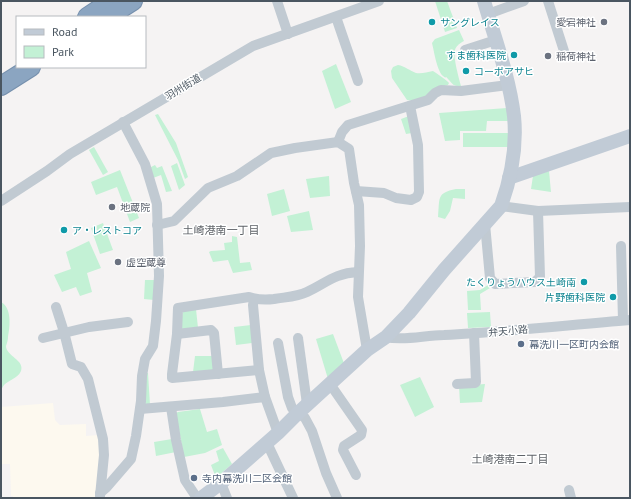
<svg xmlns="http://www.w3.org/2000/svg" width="631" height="499" font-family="'PT Sans','Noto Sans JP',sans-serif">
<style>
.commercial{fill:#fdf9ef}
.green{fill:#c3f1d5}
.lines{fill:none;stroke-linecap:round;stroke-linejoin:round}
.highway-casing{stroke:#7690ad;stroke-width:20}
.street{stroke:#c1cad2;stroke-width:10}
.secondary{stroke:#c1cbd6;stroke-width:14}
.highway{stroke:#8ba5c1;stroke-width:18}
.culture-dot{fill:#0f9aa8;stroke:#fff;stroke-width:1.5}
.worship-dot{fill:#6b7280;stroke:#fff;stroke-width:1.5}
.service-dot{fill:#5c6f8a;stroke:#fff;stroke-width:1.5}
.labels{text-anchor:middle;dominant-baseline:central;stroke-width:3;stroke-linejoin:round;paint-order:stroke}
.culture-label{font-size:10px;fill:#0d838f;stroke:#fff;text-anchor:start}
.worship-label{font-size:10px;fill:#5b616d;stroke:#fff;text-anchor:start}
.street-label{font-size:10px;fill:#4a5661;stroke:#fff}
.service-label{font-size:10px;fill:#4e5e75;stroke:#fff;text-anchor:start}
.neighbourhood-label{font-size:11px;fill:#5f6368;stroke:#fff}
</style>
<rect width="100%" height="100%" fill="#f5f3f3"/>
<path class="commercial" d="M53 403 55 420 60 425 86 424V436L99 435 100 437 98 498H13V496H11L10 464H2L1 407Z"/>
<g class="green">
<path d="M435 1H447L457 28 445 32Z"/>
<path d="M459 30 464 41C460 43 456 46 455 50 453 58 459 78 461 86 452 86 454 85 448 79 444 74 448 80 443 76 437 71 434 51 432 43L435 39Z"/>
<path d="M336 64 351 102 335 109 322 71Z"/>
<path d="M398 65C405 66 410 71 416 73 422 74 427 72 433 71 436 73 447 80 449 83L448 85C445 86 443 86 441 87 428 92 425 104 407 100L392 78 391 71 393 67Z"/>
<path d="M507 108 508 121H487L486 131H460V140L445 141 439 113Z"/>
<path d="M158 114 176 143 188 177 185 179 178 160 155 115Z"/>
<path d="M409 116 412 133 406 134 401 119Z"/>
<path d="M463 133H510L509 147H463Z"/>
<path d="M94 147 108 172 103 175 89 150Z"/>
<path d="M177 163 185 185 179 190 171 166Z"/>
<path d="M155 165 157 168 162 166 172 191 166 192 161 175 153 178 149 168Z"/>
<path d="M120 170 139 218 130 222 117 187 96 195 91 182Z"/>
<path d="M549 171 551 192 531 189 533 176Z"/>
<path d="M329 176 330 196 310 198 306 179Z"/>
<path d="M284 189 290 211 272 216 267 194Z"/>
<path d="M456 189H465V199L453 198 450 211 445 219 438 217C440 198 436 193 456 189Z"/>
<path d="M309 211 313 230 291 232 287 216Z"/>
<path d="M103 223 113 250 100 254 91 228Z"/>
<path d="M232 236 237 237 240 263 250 262 252 270 233 273 228 260 213 262 209 252 211 251 225 250 224 243 232 242Z"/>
<path d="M89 241 101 268 87 273 92 292 80 296 76 287 62 292 54 275 71 269 66 252Z"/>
<path d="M145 280H156L154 300 144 299Z"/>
<path d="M488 285 490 288 480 294 481 310H468L467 291 480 290Z"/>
<path d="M1 302C12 308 10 326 8 337 8 340 7 343 6 346 6 356 25 360 21 371 18 378 9 380 4 385 4 385 1 390 1 390Z"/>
<path d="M196 309 198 328 180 330 183 310Z"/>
<path d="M490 312 491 327 468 328 467 313Z"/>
<path d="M251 325 252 343 236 345 234 327Z"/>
<path d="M333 334 345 366 328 379 316 339Z"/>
<path d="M195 356H213L214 372H193Z"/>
<path d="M145 373H148L150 405 144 404Z"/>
<path d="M420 377 434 407 415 417 400 385Z"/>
<path d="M485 384 482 402 460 403 459 386Z"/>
<path d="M200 409 207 432 217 429 222 445 205 453 184 457 176 413 178 412Z"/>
<path d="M172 439 176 452 156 456 154 442Z"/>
<path d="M223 448 232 464 216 478 211 465 219 461 216 451Z"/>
</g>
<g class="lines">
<defs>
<g id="highway">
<path d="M87 17 111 1"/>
<path d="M108 17 133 1"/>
<path d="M1 86 31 67"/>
</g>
</defs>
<use href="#highway" class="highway-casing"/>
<g class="street">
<path d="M277 1 288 34"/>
<path d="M548 1 564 51"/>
<path d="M488 14 524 1"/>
<path d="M336 17 358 81"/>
<path d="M465 50 496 40"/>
<path d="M338 142 342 132 348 125 428 100 435 93 441 90 461 91 508 85"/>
<path d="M356 191 384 193 396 198 411 200 417 197 419 192 418 145 410 106"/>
<path d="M1 201 47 171 70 154 253 46 379 1"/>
<path d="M501 206 538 211 630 207"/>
<path d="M485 224 490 278 495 284 535 282 540 277 538 211"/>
<path d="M157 225 174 221 208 188 237 176 271 153 295 148 338 142 349 149 354 183 359 205 360 246 358 297 367 350"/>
<path d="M621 246 623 320"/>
<path d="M254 299 253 305 259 370 265 397 278 433"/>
<path d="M56 307 64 332 72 364 81 367 88 379 103 439 104 455 100 496"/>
<path d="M177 334 211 330 214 333 218 374"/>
<path d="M386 337C405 341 425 335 444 335 506 332 568 325 630 320"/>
<path d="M43 338 89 327 128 322"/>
<path d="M298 338 307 404"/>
<path d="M278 343 288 397 292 408 305 418 312 431 326 473 337 498"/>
<path d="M259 370 172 378V374L177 334 178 308 249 297C258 300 265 300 274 299 285 297 297 297 307 292 326 283 335 273 358 272"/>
<path d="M330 384 362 430 361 435 344 446 343 450 356 475"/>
<path d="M457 384 475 383 476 382 474 333"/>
<path d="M171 407 176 440 185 480 197 498"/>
<path d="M140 409 223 402 265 397"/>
<path d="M267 443 293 498"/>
<path d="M221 483 227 498"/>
<path d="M569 490 571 498"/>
<path d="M100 493 106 488 131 459 136 436 141 401 142 376 145 359 153 346 156 321 159 276 157 204 145 164 123 122"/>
</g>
<g class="secondary">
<path d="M509 178 630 136"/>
<path d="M201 498 221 483 278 433 298 413 367 350 386 337 409 313 444 270 501 206C511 178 517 146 514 116 509 76 495 39 484 1"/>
</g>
<use href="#highway" class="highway"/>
</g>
<g class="culture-dot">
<circle cx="432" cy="22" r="4"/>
<circle cx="514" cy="55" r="4"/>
<circle cx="466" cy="71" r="4"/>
<circle cx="64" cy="230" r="4"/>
<circle cx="584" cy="282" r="4"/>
<circle cx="613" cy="297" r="4"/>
</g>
<g class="worship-dot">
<circle cx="604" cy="22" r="4"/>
<circle cx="548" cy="56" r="4"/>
<circle cx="112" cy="207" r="4"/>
<circle cx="118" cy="262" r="4"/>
</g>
<g class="service-dot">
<circle cx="521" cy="344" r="4"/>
<circle cx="194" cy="478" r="4"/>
</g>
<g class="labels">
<g class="culture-label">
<text x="440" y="22">サングレイス</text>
<text x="506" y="55" text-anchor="end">すま歯科医院</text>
<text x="474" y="71">コーポアサヒ</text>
<text x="72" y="230">ア・レストコア</text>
<text x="576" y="282" text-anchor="end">たくりょうハウス土崎南</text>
<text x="605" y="297" text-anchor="end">片野歯科医院</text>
</g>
<g class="worship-label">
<text x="596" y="22" text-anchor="end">愛宕神社</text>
<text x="556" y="56">稲荷神社</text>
<text x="120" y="207">地蔵院</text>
<text x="126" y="262">虚空蔵尊</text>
</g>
<g class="street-label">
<text transform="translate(183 87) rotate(-31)">羽州街道</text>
<text transform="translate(508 331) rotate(-5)">弁天小路</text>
</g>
<g class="service-label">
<text x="529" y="344">幕洗川一区町内会館</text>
<text x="202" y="478">寺内幕洗川二区会館</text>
</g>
<g class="neighbourhood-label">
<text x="221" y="230">土崎港南一丁目</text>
<text x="510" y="459">土崎港南二丁目</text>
</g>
</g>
<rect width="631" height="499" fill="none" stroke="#4a5661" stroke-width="4"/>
<rect x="16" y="16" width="130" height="52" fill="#ffffff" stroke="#b7bbc0"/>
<rect x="24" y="29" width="20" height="6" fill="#c1cbd6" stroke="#b7bbc0"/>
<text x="52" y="36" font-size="12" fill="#4a5661">Road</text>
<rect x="24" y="46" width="20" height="12" fill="#c3f1d5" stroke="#b7bbc0"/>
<text x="52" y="56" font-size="12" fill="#4a5661">Park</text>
</svg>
